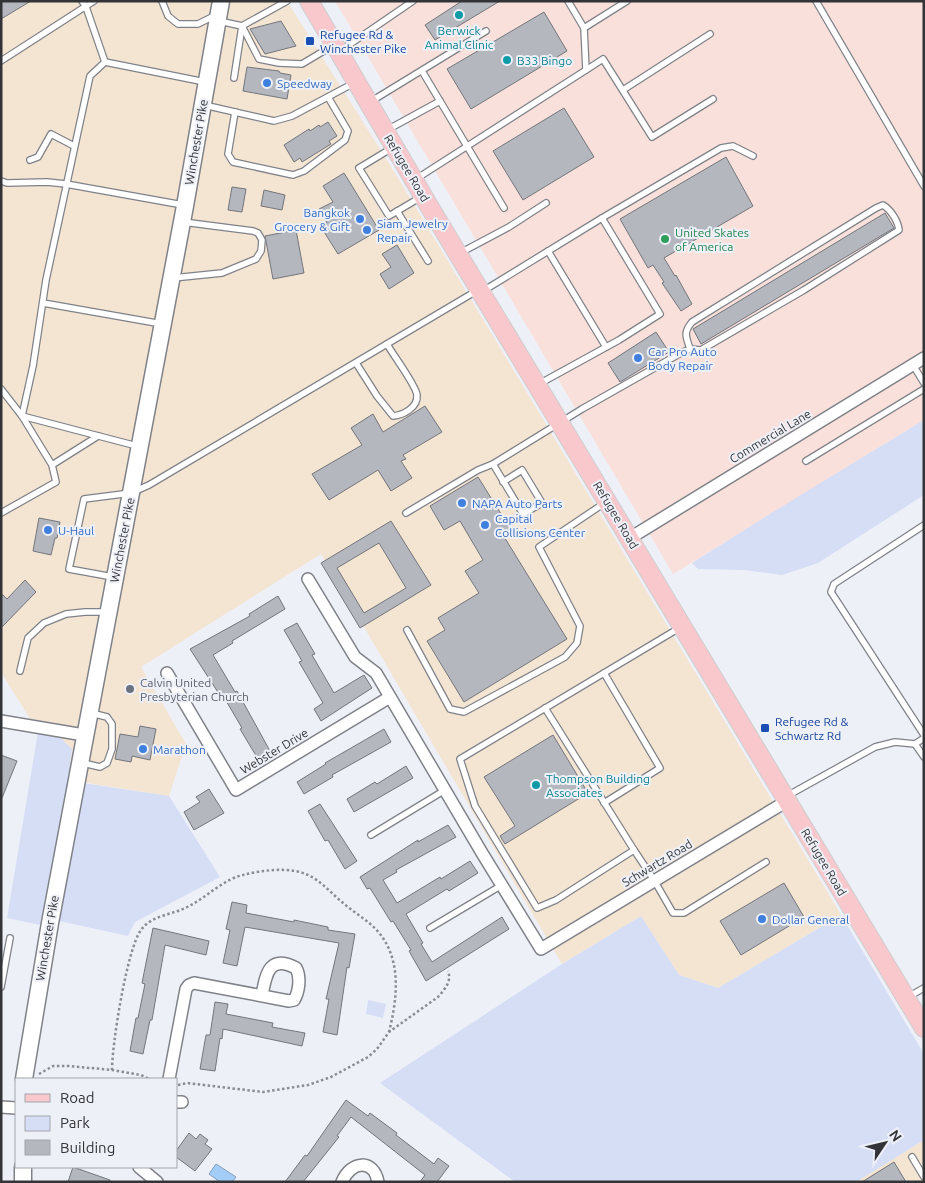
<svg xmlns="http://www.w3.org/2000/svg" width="925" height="1183" font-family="Ubuntu,sans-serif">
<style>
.commercial{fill:#f4e4d2}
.industrial{fill:#fae0da}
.green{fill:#d6def6}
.water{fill:#a1cdf7;stroke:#809fbd}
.building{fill:#b4b7be;stroke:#73767c;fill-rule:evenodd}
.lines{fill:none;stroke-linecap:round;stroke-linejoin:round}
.service-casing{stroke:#7f8288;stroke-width:8}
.minor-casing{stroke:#7f8288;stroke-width:14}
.secondary-casing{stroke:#7f8288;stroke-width:19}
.primary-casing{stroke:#cececf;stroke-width:20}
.path{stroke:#8a8c91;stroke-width:2.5;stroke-dasharray:2.5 2.5;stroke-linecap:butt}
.service{stroke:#fff;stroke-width:5.5}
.minor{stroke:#fff;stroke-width:11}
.secondary{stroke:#fff;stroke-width:16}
.primary{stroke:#f9c8cd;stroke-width:18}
.culture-dot{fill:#0f9aa8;stroke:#eef0f8;stroke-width:2}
.transit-dot{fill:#1a4fb4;stroke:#eef0f8;stroke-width:2}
.shop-dot{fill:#3f7fe0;stroke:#eef0f8;stroke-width:2}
.leisure-dot{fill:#2e9e5b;stroke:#eef0f8;stroke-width:2}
.worship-dot{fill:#6b7280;stroke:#eef0f8;stroke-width:2}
.labels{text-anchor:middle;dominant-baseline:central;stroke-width:4;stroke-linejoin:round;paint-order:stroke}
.culture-label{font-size:12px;fill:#0d838f;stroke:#eef0f8;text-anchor:start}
.transit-label{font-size:12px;fill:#164399;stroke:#eef0f8;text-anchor:start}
.shop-label{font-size:12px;fill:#366cbe;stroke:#eef0f8;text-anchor:start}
.street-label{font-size:12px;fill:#333437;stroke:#eef0f8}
.leisure-label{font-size:12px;fill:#27864d;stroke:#eef0f8;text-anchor:start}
.worship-label{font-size:12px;fill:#5b616d;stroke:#eef0f8;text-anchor:start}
</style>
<rect width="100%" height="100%" fill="#eef0f8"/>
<g class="commercial">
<path d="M1 1H287L395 173 841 915 718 988 679 975 641 916 562 964 321 554 141 667 186 744 169 796 68 780 72 749 38 732 1 672Z"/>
<path d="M924 1140V1182H856Z"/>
</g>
<path class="industrial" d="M335 1H924V420L673 574Z"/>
<g class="green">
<path d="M924 420V495L818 563 782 575 744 570 698 569 692 563 794 499Z"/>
<path d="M38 732 62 739 72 749 68 780 40 925 7 918Z"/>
<path d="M83 783 169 796 220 877 135 922 128 936 59 921Z"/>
<path d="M841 915 924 1054V1140L856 1182H515L380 1083 562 964 641 916 679 975 718 988Z"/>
<path d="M368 1000 386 1004 383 1018 366 1014Z"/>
</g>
<path class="water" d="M216 1164 236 1177 232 1182H220L209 1174Z"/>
<g class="building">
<path d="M1 1H31L1 19Z"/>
<path d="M462 1H500L435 40 425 25Z"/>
<path d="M544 12 567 51 471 109 447 69Z"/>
<path d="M281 21 296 46 265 54 250 29Z"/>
<path d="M247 67 279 71 280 73 291 75 287 99 243 91Z"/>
<path d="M564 108 594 157 523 200 493 151Z"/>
<path d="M328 122 337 136 329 141 331 144 302 162 300 158 294 162 284 145 309 129 310 131 319 125 320 127Z"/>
<path d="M726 157 753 206 664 258 675 276 676 275 692 304 681 311 662 283 664 282 653 265 648 268 620 219Z"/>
<path d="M344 173 379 230 338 254 321 227 327 223 319 209 333 202 323 186Z"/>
<path d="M232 187 246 189 242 212 228 210Z"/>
<path d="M264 190 285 195 282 210 261 206Z"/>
<path d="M885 213 894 228 701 344 693 329Z"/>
<path d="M296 230 304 273 273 279 265 236Z"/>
<path d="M397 245 414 273 389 289 380 274 391 267 382 254Z"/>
<path d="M656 332 669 352 620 382 608 363Z"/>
<path d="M425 406 442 432 403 455 406 459 401 461 412 478 391 491 378 470 329 500 312 474 362 445 351 428 373 414 383 432Z"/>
<path d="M478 477 511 530 503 535 567 639 464 702 427 641 445 630 438 618 479 593 465 571 483 560 460 521 444 530 430 506Z"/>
<path d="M39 518 60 522 57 538H55L51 555 33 551Z"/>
<path d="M391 521 431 585 360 628 321 563ZM379 543 406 588 364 613 337 568Z"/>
<path d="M25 580 36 592 1 628V593L7 599Z"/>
<path d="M278 596 285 609 232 641 233 643 213 655 235 692 237 691 270 751 258 759 240 729 242 728 225 699 223 700 190 649 250 616 249 614Z"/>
<path d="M297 623 315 654 312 655 334 693 364 675 372 688 321 721 314 709 323 703 299 662 302 661 284 630Z"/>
<path d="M140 726 156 729 150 760 132 756 131 762 115 759 120 734 138 737Z"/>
<path d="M384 729 391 742 332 775 333 777 304 794 297 782 326 764 325 763Z"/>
<path d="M553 735 588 793 505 844 500 836 515 826 484 777Z"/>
<path d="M1 755 17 761 2 798H1Z"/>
<path d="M406 766 413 778 354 812 347 799 375 782 377 784Z"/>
<path d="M209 789 224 813 194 830 184 812 200 802 196 797Z"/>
<path d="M320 804 357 861 345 869 328 840 325 841 308 811Z"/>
<path d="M448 825 456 837 396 870 397 872 383 880 397 903 440 877 441 879 470 861 478 873 449 891 447 889 406 914 423 943 421 944 432 962 502 917 509 929 426 981 409 951 411 950 393 921 391 922 370 888 367 889 360 877 418 840V842Z"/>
<path d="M784 883 804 917 741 955 720 921Z"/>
<path d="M232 902 247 905 246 913 294 922V920L328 927V930L355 934 349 968 347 967 337 1035 323 1032 329 999H326L339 943 245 927 237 966 223 963 230 930 226 929Z"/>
<path d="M153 928 209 941 206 955 165 945 152 1020H150L143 1054 130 1051 136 1018H138L145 984 142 983Z"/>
<path d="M215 1002 228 1004 226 1014 273 1023 272 1027 305 1033 302 1046 223 1029 222 1039 220 1038 215 1071 200 1069 206 1035H210Z"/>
<path d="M346 1100 368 1116 370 1113 397 1133 396 1135 434 1164 438 1158 449 1166 437 1182H420L425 1175 351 1117 337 1136 339 1137 303 1182H285L305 1155 307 1156Z"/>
<path d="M189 1133 196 1139 200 1134 208 1140 205 1144 212 1149 195 1171 176 1157V1151Z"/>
<path d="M894 1162 906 1182H862Z"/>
<path d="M73 1167 110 1180V1182H68Z"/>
</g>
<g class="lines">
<defs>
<g id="service">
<path d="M82 1 86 7 105 62 205 82"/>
<path d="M162 1 168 16 178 24H198L216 15"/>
<path d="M816 1 924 186"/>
<path d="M219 21 242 26 287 1"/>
<path d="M242 26 259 59 279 63 302 64 332 46"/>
<path d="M584 28 627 1"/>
<path d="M340 51 413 1"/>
<path d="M1 61 94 1"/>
<path d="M586 70 603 59 652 137 713 99"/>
<path d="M422 71 504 208"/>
<path d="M234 78 242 26"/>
<path d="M623 90 710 34"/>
<path d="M370 102 486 31"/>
<path d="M204 105 274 121 292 116 354 83"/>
<path d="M235 112 228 154 233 162 293 175 304 171 345 140 348 131 328 97"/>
<path d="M387 130 440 101"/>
<path d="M392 148 359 168 389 216 421 197"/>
<path d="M30 160 38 157 51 134 74 146"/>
<path d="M416 179 586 70 584 28 568 1"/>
<path d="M1 181 7 183 47 182 66 184 183 205"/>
<path d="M397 211 428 261"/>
<path d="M602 218 721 148 733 146 753 156"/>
<path d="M548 251 606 347"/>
<path d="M460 253 509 227 546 203"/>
<path d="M173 278 222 273 256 259 261 251 262 240 258 233 253 231 183 222"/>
<path d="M483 291 602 218 660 314 619 340 539 384"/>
<path d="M43 303 162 324"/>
<path d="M356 363 377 396 393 416C403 415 418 408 417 395 416 385 393 355 387 344"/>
<path d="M913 365 924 383"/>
<path d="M1 389 22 416 137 446"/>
<path d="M98 436 52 465 22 416 33 366 46 280 90 76 105 62"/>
<path d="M806 461 924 389"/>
<path d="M493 464 523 514 542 503 522 470 503 482"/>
<path d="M1 513 56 482 52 465"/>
<path d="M406 513 478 470 493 464 582 409 679 354 690 349 701 350 804 290 899 230C898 221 891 210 883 205L876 208 692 322C683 333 686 336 690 349"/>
<path d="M924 525 834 584 831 592 924 735"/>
<path d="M113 577 69 569 84 499 131 493 149 485 478 290"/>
<path d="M681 627 460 759 475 806 537 908 556 900 634 850 654 880 673 913H684L766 862"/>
<path d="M407 630 450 709 464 712 565 657 577 643 580 626 539 547 606 502"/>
<path d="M20 671 28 638 44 623 66 614 85 612H106"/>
<path d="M604 673 660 768 604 803"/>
<path d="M545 708 634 850"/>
<path d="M915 744 924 757"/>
<path d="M83 763 100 767 107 763 112 749V724L107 717 91 713"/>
<path d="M787 796 875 747 895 742 915 744 924 738"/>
<path d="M371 835 445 790"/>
<path d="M430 928 502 885"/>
<path d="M1 987 10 938"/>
<path d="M908 997 924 988"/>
<path d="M912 1157 924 1177"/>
</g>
<g id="minor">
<path d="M630 538 924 358"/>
<path d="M308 579 355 657 376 673 482 853 541 949 787 801"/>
<path d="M167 673 236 790 390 697"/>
<path d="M1 721 84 735"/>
<path d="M169 1079 186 989 189 985 194 983 289 1001 294 1000C299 992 301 977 296 968 269 954 266 974 262 995"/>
<path d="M176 1102H182"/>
<path d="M1 1107 16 1108"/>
<path d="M139 1167 157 1182"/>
<path d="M342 1182C351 1160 374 1159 378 1182"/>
</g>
<g id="secondary">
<path d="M24 1079 50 923 185 206 221 1"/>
<path d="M23 1167V1182"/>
</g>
<path id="primary" d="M309 1 429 206 924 1028"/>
</defs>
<use href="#service" class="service-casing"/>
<use href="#minor" class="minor-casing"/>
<use href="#secondary" class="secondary-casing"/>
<use href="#primary" class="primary-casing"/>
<g class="path">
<path d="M112 1070C112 1044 127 949 141 930 152 914 175 915 191 905 208 896 224 879 243 875 263 870 291 866 310 876 322 882 332 894 342 902 354 913 370 921 380 934 402 962 397 1000 389 1032"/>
<path d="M39 1074 53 1066H69L112 1070 141 1075 149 1079"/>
<path d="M178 1085 187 1083 263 1092 308 1085 331 1077 368 1057 377 1049 389 1032 438 997C445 989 452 981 448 971"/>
</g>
<use href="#service" class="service"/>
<use href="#minor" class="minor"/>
<use href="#secondary" class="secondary"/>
<use href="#primary" class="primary"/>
</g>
<g class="culture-dot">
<circle cx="459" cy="15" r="5"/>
<circle cx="507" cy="60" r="5"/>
<circle cx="536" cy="785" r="5"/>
</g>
<g class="transit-dot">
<rect x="305" y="36" width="10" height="10" rx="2.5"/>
<rect x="760" y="723" width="10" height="10" rx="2.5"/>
</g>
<g class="shop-dot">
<circle cx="267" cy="83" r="5"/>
<circle cx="360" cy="219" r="5"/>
<circle cx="367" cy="230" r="5"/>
<circle cx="638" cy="358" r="5"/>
<circle cx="462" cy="503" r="5"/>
<circle cx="485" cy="525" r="5"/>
<circle cx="48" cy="530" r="5"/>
<circle cx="143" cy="749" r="5"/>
<circle cx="762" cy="919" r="5"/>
</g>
<circle class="leisure-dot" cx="665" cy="239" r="5"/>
<circle class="worship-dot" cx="130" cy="689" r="5"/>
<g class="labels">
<g class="culture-label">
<text x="459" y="30" text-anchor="middle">Berwick<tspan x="459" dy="14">Animal Clinic</tspan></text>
<text x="517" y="60">B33 Bingo</text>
<text x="546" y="778">Thompson Building<tspan x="546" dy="14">Associates</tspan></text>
</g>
<g class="transit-label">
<text x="320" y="34">Refugee Rd &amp;<tspan x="320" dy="14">Winchester Pike</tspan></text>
<text x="775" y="721">Refugee Rd &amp;<tspan x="775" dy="14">Schwartz Rd</tspan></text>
</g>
<g class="shop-label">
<text x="277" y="83">Speedway</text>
<text x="350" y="212" text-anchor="end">Bangkok<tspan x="350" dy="14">Grocery &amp; Gift</tspan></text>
<text x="377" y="223">Siam Jewelry<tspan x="377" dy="14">Repair</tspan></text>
<text x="648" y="351">Car Pro Auto<tspan x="648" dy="14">Body Repair</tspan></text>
<text x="472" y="503">NAPA Auto Parts</text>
<text x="495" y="518">Capital<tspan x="495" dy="14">Collisions Center</tspan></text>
<text x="58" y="530">U-Haul</text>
<text x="153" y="749">Marathon</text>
<text x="772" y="919">Dollar General</text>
</g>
<g class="street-label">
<text transform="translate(196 142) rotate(-80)">Winchester Pike</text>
<text transform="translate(407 168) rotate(59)">Refugee Road</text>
<text transform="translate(770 436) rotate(-31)">Commercial Lane</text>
<text transform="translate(616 515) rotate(59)">Refugee Road</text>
<text transform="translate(122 540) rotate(-79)">Winchester Pike</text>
<text transform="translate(274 751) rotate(-31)">Webster Drive</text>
<text transform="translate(824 862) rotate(59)">Refugee Road</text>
<text transform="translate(657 863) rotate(-31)">Schwartz Road</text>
<text transform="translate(47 938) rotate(-80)">Winchester Pike</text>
</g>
<g class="leisure-label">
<text x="675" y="232">United Skates<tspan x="675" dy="14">of America</tspan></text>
</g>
<g class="worship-label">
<text x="140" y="682">Calvin United<tspan x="140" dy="14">Presbyterian Church</tspan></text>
</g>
</g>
<rect width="925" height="1183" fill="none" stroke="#333437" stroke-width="5"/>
<rect x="15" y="1078" width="162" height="90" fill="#eef0f8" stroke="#a3a5ab"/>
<rect x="25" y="1094" width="25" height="8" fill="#f9c8cd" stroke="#a3a5ab"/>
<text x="60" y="1103" font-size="15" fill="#333437">Road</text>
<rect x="25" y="1116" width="25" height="15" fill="#d6def6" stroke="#a3a5ab"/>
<text x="60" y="1128" font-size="15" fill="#333437">Park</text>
<rect x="25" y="1140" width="25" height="15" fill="#b4b7be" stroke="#a3a5ab"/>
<text x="60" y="1153" font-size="15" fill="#333437">Building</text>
<g transform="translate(885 1143) rotate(55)" stroke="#eef0f8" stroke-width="4" paint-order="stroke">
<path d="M0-4L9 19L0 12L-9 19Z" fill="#333437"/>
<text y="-8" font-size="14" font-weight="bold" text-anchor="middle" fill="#333437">N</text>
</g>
</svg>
